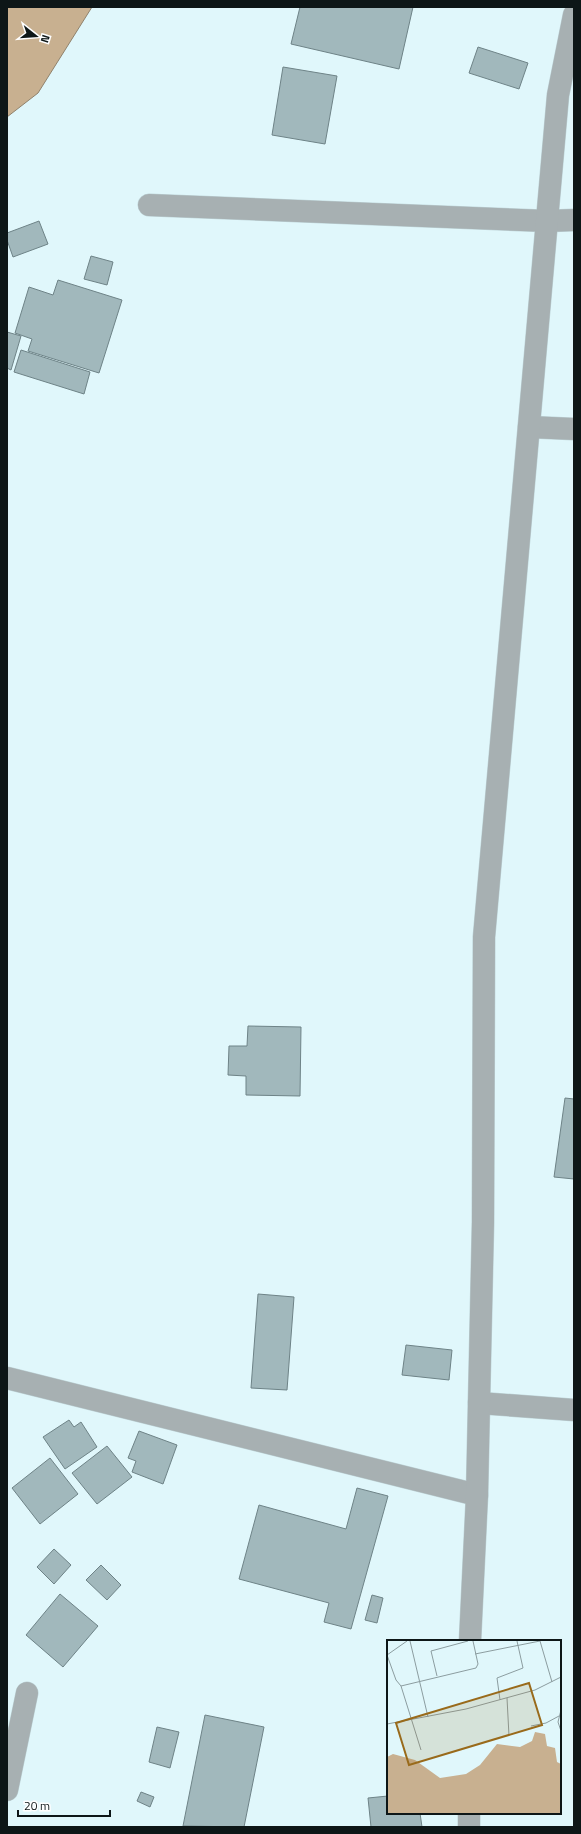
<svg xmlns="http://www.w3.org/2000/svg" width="581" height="1834" font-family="'Titillium Web',sans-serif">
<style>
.water{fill:#c8b090;stroke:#90826c}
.building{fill:#a1b8bc;stroke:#6e8387}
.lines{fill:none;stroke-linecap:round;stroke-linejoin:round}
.street-casing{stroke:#bed3d7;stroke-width:23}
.street{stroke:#a7b0b2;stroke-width:22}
.inset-road{fill:none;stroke:#8c9da0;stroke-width:1}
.view{fill:#996a1b;fill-opacity:0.15;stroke:#996a1b;stroke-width:2}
.inset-edge{fill:none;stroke:#0d1617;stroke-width:2}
</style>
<rect width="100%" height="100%" fill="#e0f7fb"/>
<path class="water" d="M7 7H92L38 93 7 117Z"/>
<g class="building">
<path d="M300 7H413L399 69 291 44Z"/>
<path d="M478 47 528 63 519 89 469 73Z"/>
<path d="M283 67 337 76 325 144 272 135Z"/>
<path d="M39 221 48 244 13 257 7 240V233Z"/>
<path d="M91 256 113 262 107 285 84 279Z"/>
<path d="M58 280 122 300 99 373 28 351 32 339 15 333 29 287 53 295Z"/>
<path d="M7 332 21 336 11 370 7 368Z"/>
<path d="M21 350 90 372 84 394 14 372Z"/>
<path d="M248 1026 301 1027 300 1096 246 1095V1076L228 1075 229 1046H247Z"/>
<path d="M565 1098 574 1099V1179L554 1177Z"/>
<path d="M258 1294 294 1297 287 1390 251 1388Z"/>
<path d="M406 1345 452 1350 449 1380 402 1375Z"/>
<path d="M69 1420 74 1427 81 1422 97 1447 65 1469 43 1437Z"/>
<path d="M139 1431 177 1445 163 1484 132 1472 136 1461 128 1458Z"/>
<path d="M107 1446 132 1477 97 1504 72 1473Z"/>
<path d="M50 1458 78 1494 40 1524 12 1488Z"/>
<path d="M357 1488 388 1496 351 1629 324 1622 329 1603 239 1579 259 1505 346 1529Z"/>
<path d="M54 1549 71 1565 54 1584 37 1567Z"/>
<path d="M101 1565 121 1585 107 1600 86 1580Z"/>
<path d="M60 1594 98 1626 63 1667 26 1635Z"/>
<path d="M372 1595 383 1598 377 1623 365 1620Z"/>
<path d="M205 1715 264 1727 244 1827 183 1826Z"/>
<path d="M157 1727 179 1732 170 1768 149 1762Z"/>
<path d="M141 1792 154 1797 150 1807 137 1801Z"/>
<path d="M388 1796V1813H420L422 1827H371L368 1798Z"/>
</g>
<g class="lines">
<defs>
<g id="street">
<path d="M149 205 547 221 574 220"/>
<path d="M529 427 574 429"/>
<path d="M7 1378 477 1495"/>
<path d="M479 1403 574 1410"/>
<path d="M470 1641 477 1495 479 1403 483 1222 484 937 558 95 574 15"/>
<path d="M7 1790 27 1693"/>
<path d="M469 1813V1827"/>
</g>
</defs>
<use href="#street" class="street-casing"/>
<use href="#street" class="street"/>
</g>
<g transform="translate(387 1640)">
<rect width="174" height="174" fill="#e0f7fb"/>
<path d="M148 92 158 94 160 106 168 108 170 122 174 124V173H0V117L6 114 28 120 53 138 79 134 93 125 110 104 133 107 145 101Z" fill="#c8b090"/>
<path class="inset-road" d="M20 1 0 15 9 40 14 46 89 28 91 24 86 1M23 1 41 77M153 1 165 42M88 14 153 1M50 36 44 11 81 1M14 46 34 110M120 58 122 96M113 60 110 38 136 28 130 1M174 70 171 82 174 91M0 84 79 69 148 50 174 37M144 86 159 83 172 76"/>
<path class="view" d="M142 43 155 85 22 125 9 83Z"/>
<rect width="174" height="174" class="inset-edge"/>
</g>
<rect width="581" height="1834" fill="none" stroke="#0d1617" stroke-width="16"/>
<g transform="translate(36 36) rotate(107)" stroke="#ffffff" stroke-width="3" paint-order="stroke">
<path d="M0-3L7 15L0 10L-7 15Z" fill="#0d1617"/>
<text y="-6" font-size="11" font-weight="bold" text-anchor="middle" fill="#0d1617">N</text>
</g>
<path d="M18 1810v6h92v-6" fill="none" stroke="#0d1617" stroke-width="2"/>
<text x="24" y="1810" font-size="12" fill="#0d1617" stroke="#ffffff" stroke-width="3" paint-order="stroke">20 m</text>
</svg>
